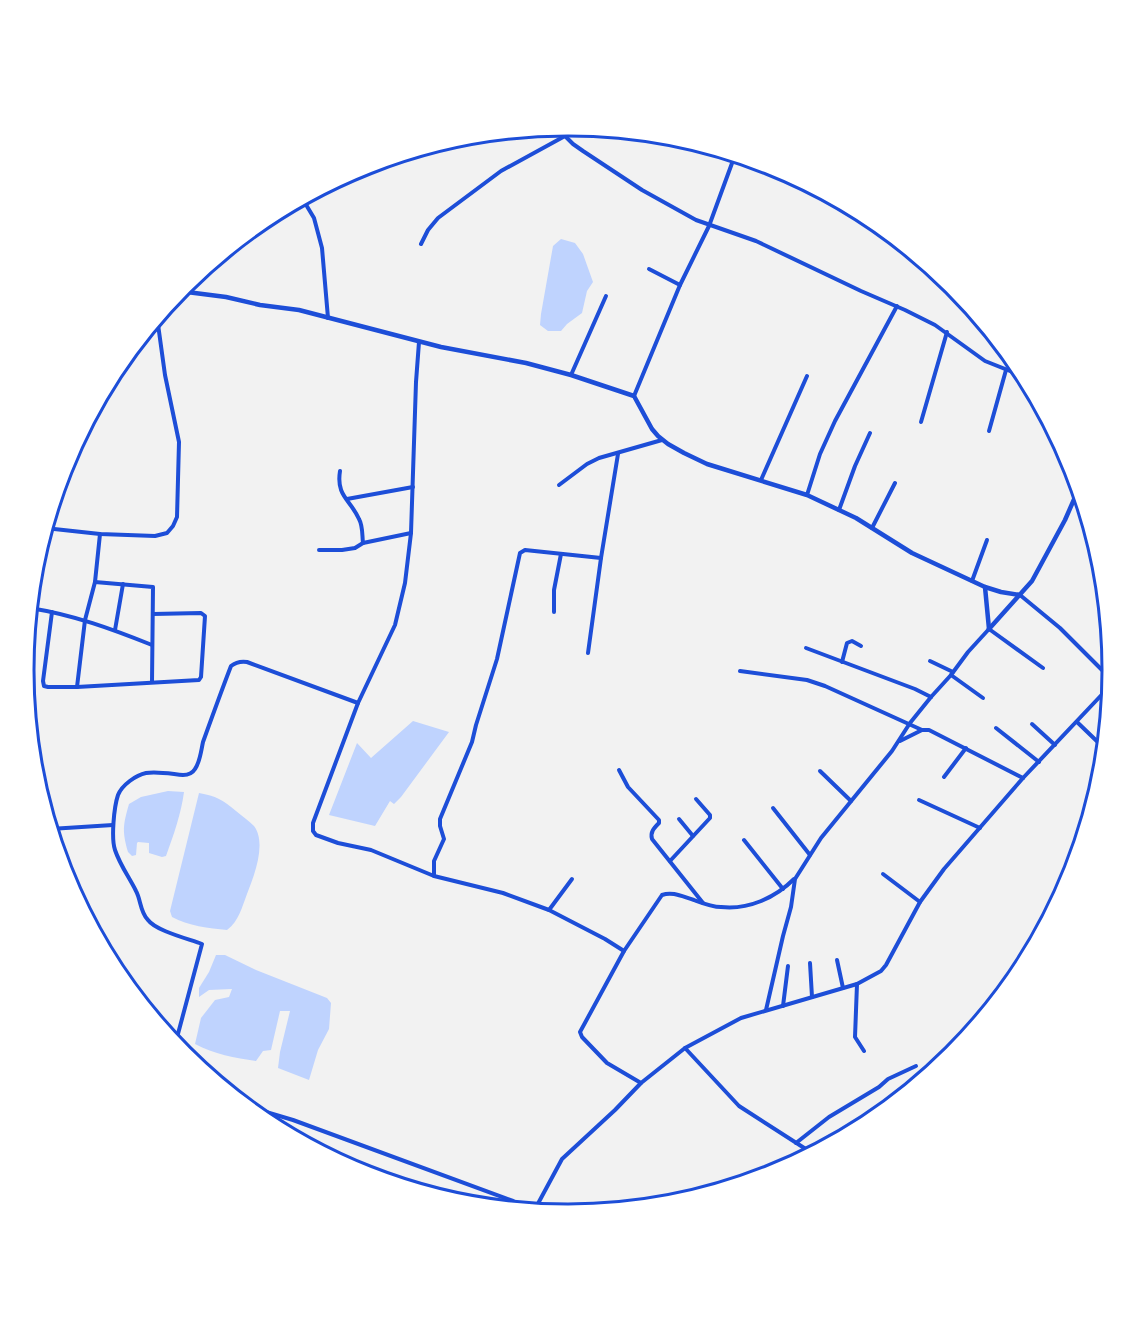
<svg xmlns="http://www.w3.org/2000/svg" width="1136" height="1340" font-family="Ubuntu,sans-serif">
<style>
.water{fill:#bfd3fe}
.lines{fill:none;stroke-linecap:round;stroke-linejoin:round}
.minor{stroke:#1d4ed8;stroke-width:4}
.tertiary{stroke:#1d4ed8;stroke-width:4.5}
.rim{fill:none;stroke:#1d4ed8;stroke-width:3}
</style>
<rect width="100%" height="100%" fill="#f2f2f2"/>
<g class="water">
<path d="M561 239 575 243 583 254 593 282 587 291 582 313 567 324 561 331H548L540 325 541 314 553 246Z"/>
<path d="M413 721 449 732 401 797 394 804 390 801 375 826 329 815 357 743 371 758Z"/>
<path d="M168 791 184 792C181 814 174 834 166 856L162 857 149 853V843L138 842 137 843 136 855 132 856 128 852C122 831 123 825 129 804L141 797Z"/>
<path d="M199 793C216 796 223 800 236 811 242 816 249 821 254 826 267 843 254 876 247 894 242 907 239 921 227 930 209 928 188 926 172 917L170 911Z"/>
<path d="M216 955H225L256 970 327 998 331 1003 329 1029 318 1050 309 1080 278 1068 280 1052 290 1011H280L271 1050 263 1051 256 1061C235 1058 214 1054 195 1044L201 1018 215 1000 229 997 232 989 209 990 199 997V988L209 972Z"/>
</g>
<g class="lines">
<g class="minor">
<path d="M556 127 573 144 583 151 642 190 696 220 756 241 861 291 905 310 935 325 985 361 1025 377"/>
<path d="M302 198 314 218 322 248 328 318"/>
<path d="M421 244 428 230 438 218 501 171 565 136"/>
<path d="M649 269 680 285"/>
<path d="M419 342 416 382 411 533 405 583 395 625 358 703 313 823V831L316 835 338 843 371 850 434 876 503 893 549 910 605 939 624 951"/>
<path d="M571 375 606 296"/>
<path d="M634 396 680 285 709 226 735 155"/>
<path d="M921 422 947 332"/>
<path d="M989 431 1006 370"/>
<path d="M340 471C336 496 350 499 359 519 363 526 362 535 363 543"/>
<path d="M761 480 807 376"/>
<path d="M559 485 587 464 599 458 662 440"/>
<path d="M807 495 820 454 835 421 897 306"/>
<path d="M347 499 413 487"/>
<path d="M839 510 855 466 870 433"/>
<path d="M49 517 50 529"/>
<path d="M45 528 100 534 155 536 167 533 173 526 177 517 179 442 165 375 157 317"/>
<path d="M872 528 895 483"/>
<path d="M319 550H342L355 548 363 543 411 533"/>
<path d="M972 581 987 540"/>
<path d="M95 582 153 587 152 682"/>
<path d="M1020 595 1060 628 1111 679"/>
<path d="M30 608C74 615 112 629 152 645"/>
<path d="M52 612 43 681 44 686 48 687H77L199 680 201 677 205 616 201 613 153 614"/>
<path d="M554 612V590L561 554"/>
<path d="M115 630 123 584"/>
<path d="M806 648 915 689 931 697"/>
<path d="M588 653 601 558 618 454"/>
<path d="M930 661 953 672"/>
<path d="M842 662 847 643 852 641 861 646"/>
<path d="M740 671 807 680 825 686 922 730"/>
<path d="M951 675 983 698"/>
<path d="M77 687 85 620 95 582 100 534"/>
<path d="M1077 722 1104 748"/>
<path d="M1032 724 1055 745"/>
<path d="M996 728 1039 762"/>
<path d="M900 741 922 730H929L1023 778"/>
<path d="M619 770 628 787 659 820V823C654 828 650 832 652 839L703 903"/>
<path d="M820 771 851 801"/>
<path d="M944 777 966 748"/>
<path d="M919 800 980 828"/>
<path d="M773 808 810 855"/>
<path d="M679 819 693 836"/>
<path d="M50 829 113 825"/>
<path d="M744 840 783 889"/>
<path d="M60 861 61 859"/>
<path d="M670 861 710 818V815L696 799"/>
<path d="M883 874 920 902"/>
<path d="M434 876V861L444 839 440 826V819L472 742 476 725 497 659 520 553 525 550 601 558"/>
<path d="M549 910 572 879"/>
<path d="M837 960 843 988"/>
<path d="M810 963 812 997"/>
<path d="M857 984 855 1037 864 1051"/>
<path d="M783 1006 788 966"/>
<path d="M766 1010 783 936 791 907 795 879 821 838 892 751 910 723 931 697 951 675 968 652 989 629 1043 668"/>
<path d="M175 1045 202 944C189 939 156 931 148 920 140 912 141 900 136 891 129 877 120 865 115 850 111 838 114 807 118 795 122 785 136 775 146 773 157 771 172 774 183 775 188 775 192 774 195 769 200 762 201 751 203 742 212 717 221 692 231 666 236 662 240 661 247 662L358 703"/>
<path d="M685 1048 739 1106 812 1153"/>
<path d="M641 1083 607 1063 582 1037 580 1032 624 951 662 895C673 891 683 897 694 900 702 903 712 907 721 907 748 910 775 898 794 879"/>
<path d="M246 1106 293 1120 513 1201 531 1210"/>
<path d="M796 1143 829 1117 879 1087 888 1079 916 1066"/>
<path d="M414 1189 439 1191 483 1206"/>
<path d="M534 1211 562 1159 615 1110 641 1083 685 1048 741 1018 857 984 881 971 886 965 920 902 944 869 1023 778 1110 686"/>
</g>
<g class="tertiary">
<path d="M179 291 226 297 260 305 299 310 441 347 526 363 571 375 634 396 652 429 658 436 668 444 684 453 707 464 807 495 856 518 912 553 985 587 1001 592 1020 595"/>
<path d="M985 587 989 629"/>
<path d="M989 629 1032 581 1065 520 1079 488"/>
</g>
</g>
<path d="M0 0H1136V1340H0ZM34 670a534 534 0 1 1 1068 0a534 534 0 1 1-1068 0Z" fill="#fff" fill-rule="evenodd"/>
<path class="rim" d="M34 670a534 534 0 1 1 1068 0a534 534 0 1 1-1068 0Z"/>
</svg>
